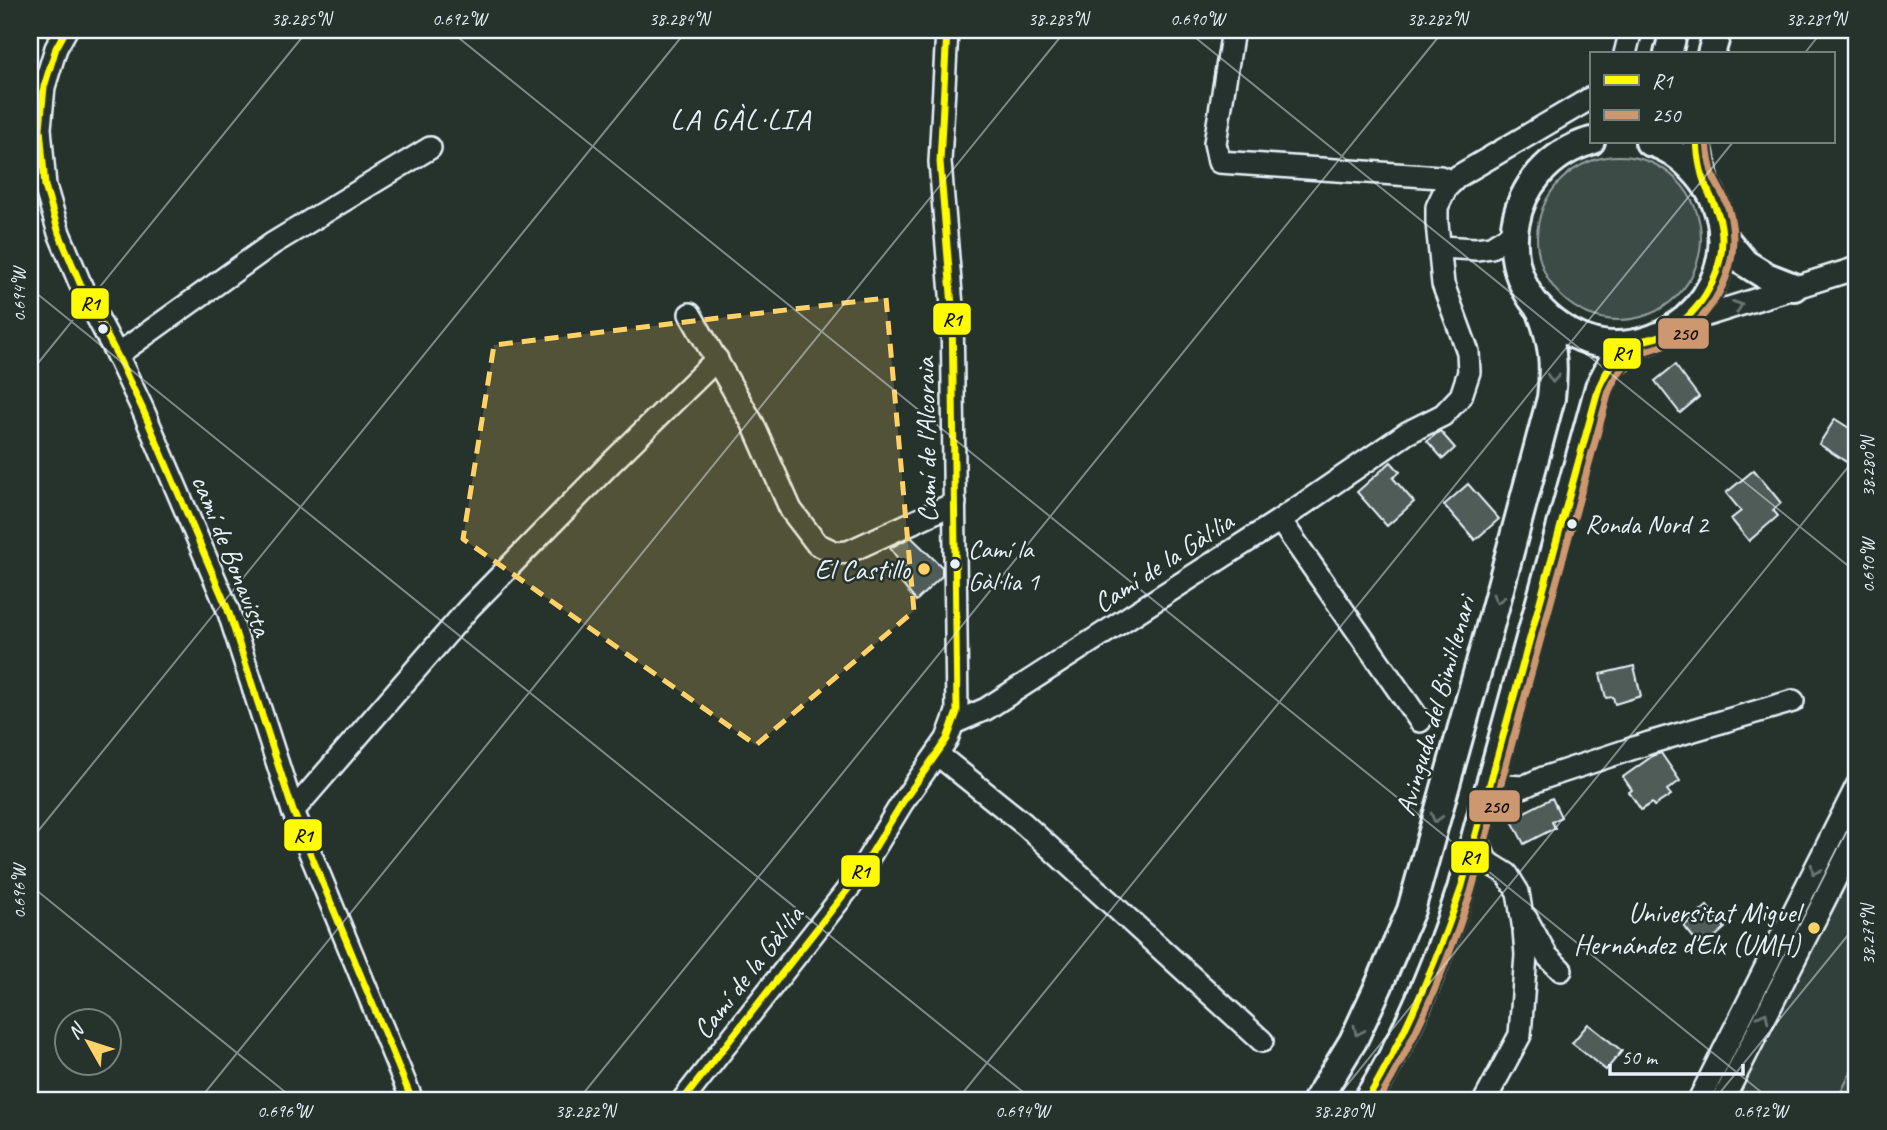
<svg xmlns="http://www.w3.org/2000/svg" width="1887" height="1130" font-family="Caveat,sans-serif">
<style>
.built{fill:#333f3a}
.green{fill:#3e4b47;stroke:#939ea0;stroke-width:2}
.building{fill:#505c59;stroke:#e8f1f8;stroke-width:2}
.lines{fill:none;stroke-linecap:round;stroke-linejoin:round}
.minor-casing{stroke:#e8f1f8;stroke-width:26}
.major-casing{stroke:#e8f1f8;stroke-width:32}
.minor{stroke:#26332d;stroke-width:21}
.major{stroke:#26332d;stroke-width:26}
.bus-1-casing{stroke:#26332d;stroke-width:12}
.bus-2-casing{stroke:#26332d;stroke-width:12}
.bus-1{stroke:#fffb01;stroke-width:7}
.bus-2{stroke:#cd976f;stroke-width:7}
.oneway{stroke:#6a7674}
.marked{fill:#ffd166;fill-opacity:0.2;stroke:#ffd166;stroke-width:5;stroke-dasharray:14 9;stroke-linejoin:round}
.ticks{fill:none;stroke:#e8f1f8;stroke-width:2;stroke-opacity:0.45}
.bus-dot{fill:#e8f1f8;stroke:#26332d;stroke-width:2.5}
.poi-dot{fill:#ffd166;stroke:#26332d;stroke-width:2.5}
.labels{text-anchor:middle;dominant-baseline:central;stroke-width:5;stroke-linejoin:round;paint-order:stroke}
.bus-label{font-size:26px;fill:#e8f1f8;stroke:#26332d;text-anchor:start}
.street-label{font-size:28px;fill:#e8f1f8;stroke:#26332d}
.poi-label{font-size:28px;fill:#e8f1f8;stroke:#26332d;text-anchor:end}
.neighbourhood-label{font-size:30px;letter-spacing:2px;fill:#e8f1f8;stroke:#26332d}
.line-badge{stroke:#26332d;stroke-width:2.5}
.pale-badge-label{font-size:19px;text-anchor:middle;font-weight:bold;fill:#111}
.neatline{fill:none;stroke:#e8f1f8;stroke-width:2.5}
.ticks-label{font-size:18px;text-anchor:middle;fill:#e8f1f8}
</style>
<rect width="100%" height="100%" fill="#26332d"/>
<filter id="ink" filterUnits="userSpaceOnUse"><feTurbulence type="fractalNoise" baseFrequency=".0143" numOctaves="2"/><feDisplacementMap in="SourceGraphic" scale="14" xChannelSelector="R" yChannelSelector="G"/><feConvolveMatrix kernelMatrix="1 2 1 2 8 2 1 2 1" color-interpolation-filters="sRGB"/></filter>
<g filter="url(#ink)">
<path class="built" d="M1857 755V1100H1685Z"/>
<g class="green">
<circle cx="1619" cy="238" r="82"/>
<path d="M1857 1060V1100H1837Z"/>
</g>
<g class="building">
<path d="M1675 365 1699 397 1680 413 1655 381Z"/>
<path d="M1835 419 1857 433V448L1848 463 1819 444Z"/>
<path d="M1440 431 1455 448 1443 459 1427 441Z"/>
<path d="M1391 462 1400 472 1393 478 1414 502 1387 526 1357 492Z"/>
<path d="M1754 470 1781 503 1773 510 1778 516 1749 541 1731 519 1741 511 1726 493Z"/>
<path d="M1468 484 1499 519 1475 540 1444 505Z"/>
<path d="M911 537 942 567V576L916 601 895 576 905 568 890 548Z"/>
<path d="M1634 666 1641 696 1615 704 1613 697 1606 698 1600 674Z"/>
<path d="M1661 753 1680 781 1667 790 1671 795 1654 806 1652 803 1641 810 1629 792 1632 790 1623 777 1654 755Z"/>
<path d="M1552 798 1561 817 1552 822 1555 828 1524 844 1511 819Z"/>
<path d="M1707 906 1725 928 1702 948 1684 926Z"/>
<path d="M1588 1024 1622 1051 1606 1070 1572 1043Z"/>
</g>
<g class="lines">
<defs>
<g id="minor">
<path d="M66 30 56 48 44 87 40 128 45 186 59 233 82 288 117 355 143 410 228 610 293 811 412 1100"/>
<path d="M1233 30 1215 143 1219 162 1440 177 1452 182"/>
<path d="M1625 54 1631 30"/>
<path d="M1440 247 1476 249 1491 247 1514 233"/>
<path d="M690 314 753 424 791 510 817 544 836 553 848 552 955 503"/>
<path d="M1681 323 1857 268"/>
<path d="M117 355 272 244 430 148"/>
<path d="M1280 520 1420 721"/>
<path d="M954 723 986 709 1280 520 1407 433 1443 415 1461 396 1469 372 1468 352 1443 284 1437 223V207L1446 188 1457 177 1591 98"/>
<path d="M937 754 1024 824 1262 1041"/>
<path d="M1493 775 1505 786 1523 787 1543 778 1649 743 1793 701"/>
<path d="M293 811 469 608 608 466 717 359"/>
<path d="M1476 836 1486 861 1507 874 1518 892 1524 930 1526 955 1520 1035 1485 1100"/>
<path d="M1526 918 1547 956 1561 970"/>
<path d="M683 1100 855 880 902 803 947 739 957 712 952 306 940 162 947 30"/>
<path d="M1699 1100 1857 786"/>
<path d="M1723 1100 1857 836"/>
</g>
<g id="major">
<path d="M1668 54 1674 30"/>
<path d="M1711 54 1718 30"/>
<path d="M1591 141C1505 166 1485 277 1561 327 1577 338 1596 345 1616 345 1704 344 1757 242 1697 174 1684 159 1668 147 1649 142"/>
<path d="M1697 142 1705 182"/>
<path d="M1722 235 1745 263 1766 276 1794 287"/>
<path d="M1317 1100 1353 1041 1379 985 1411 910 1489 630 1551 398C1555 365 1553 343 1541 312"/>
<path d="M1367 1100C1408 1035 1437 963 1461 889L1599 387 1610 366 1637 343"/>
</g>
</defs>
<use href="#minor" class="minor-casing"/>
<use href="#major" class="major-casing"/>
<use href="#minor" class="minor"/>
<use href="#major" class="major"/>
<defs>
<g id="bus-1">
<path d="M66 30 56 48 44 87 40 128 45 186 59 233 82 288 117 355 143 410 228 610 293 811 412 1100"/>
<path d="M683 1100 855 880 902 803 947 739 957 712 952 306 940 162 947 30"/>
<path d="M1367 1100C1407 1033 1436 963 1461 889L1599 387C1607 369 1619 352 1637 343 1645 339 1654 339 1662 335 1697 317 1722 279 1722 240 1722 216 1714 205 1705 184 1700 171 1698 156 1697 142"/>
</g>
<path id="bus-2" d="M1379 1100C1418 1035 1447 965 1471 892L1609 391C1616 375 1627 358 1644 352 1652 348 1661 348 1669 343 1706 322 1733 283 1733 239 1733 225 1730 210 1724 197 1721 191 1717 185 1714 178 1710 167 1708 154 1707 142"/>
</defs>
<use href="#bus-1" class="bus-1-casing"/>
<use href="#bus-2" class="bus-2-casing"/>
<use href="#bus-1" class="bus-1"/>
<use href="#bus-2" class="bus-2"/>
</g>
<defs><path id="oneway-chevron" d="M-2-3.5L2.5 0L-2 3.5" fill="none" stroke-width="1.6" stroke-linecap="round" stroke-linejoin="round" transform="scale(1.75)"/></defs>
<g class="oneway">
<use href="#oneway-chevron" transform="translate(1738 306) rotate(-19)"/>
<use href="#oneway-chevron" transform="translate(1553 378) rotate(94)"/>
<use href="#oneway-chevron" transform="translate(1498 599) rotate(105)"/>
<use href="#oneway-chevron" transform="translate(1436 818) rotate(106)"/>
<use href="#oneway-chevron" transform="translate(1815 870) rotate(117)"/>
<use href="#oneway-chevron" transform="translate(1764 1017) rotate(-63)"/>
<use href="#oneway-chevron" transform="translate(1358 1031) rotate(116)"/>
</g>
</g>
<path class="marked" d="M886 298 914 611 756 745 463 539 494 345Z"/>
<path class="ticks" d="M449 30 1771 1100M1186 30 1857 573M1804 54 1823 30M30 288 1033 1100M30 373 308 30M30 841 687 30M30 885 295 1100M199 1100 1066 30M578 1100 1444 30M957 1100 1733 142M1335 1100 1857 456M1714 1100 1857 924"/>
<g class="bus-dot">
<circle cx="103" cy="329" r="6"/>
<circle cx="1572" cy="524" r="6"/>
<circle cx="955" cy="564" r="6"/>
</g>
<g class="poi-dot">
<circle cx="924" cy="569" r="7"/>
<circle cx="1814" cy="928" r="7"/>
</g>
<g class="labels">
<g class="bus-label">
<text x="1585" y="524">Ronda Nord 2</text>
<text x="968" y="549">Camí la<tspan x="968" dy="32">Gàl·lia 1</tspan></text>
</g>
<g class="street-label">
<text transform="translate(926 440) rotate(-91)">Camí de l'Alcoraia</text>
<text transform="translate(232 555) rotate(68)">camí de Bonavista</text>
<text transform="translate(1163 562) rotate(-33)">Camí de la Gàl·lia</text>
<text transform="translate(1435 706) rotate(-74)">Avinguda del Bimil·lenari</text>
<text transform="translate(748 972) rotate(-52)">Camí de la Gàl·lia</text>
</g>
<g class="poi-label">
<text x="910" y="569">El Castillo</text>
<text x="1800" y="912">Universitat Miguel<tspan x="1800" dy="32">Hernández d'Elx (UMH)</tspan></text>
</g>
<g class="neighbourhood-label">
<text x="741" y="119">LA GÀL·LIA</text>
</g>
</g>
<g class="line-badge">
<rect x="70" y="287" width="40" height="33" rx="7" fill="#fffb01"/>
<rect x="932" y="302" width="40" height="34" rx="7" fill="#fffb01"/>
<rect x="1657" y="317" width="53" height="33" rx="7" fill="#cd976f"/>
<rect x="1602" y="337" width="40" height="33" rx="7" fill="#fffb01"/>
<rect x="1468" y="789" width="53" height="34" rx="7" fill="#cd976f"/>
<rect x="283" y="818" width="40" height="34" rx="7" fill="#fffb01"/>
<rect x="1450" y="840" width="40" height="34" rx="7" fill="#fffb01"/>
<rect x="840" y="854" width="41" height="34" rx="7" fill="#fffb01"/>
</g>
<g class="pale-badge-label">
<text x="90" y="310">R1</text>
<text x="952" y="326">R1</text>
<text x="1684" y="340">250</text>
<text x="1622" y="360">R1</text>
<text x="1495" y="813">250</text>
<text x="303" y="842">R1</text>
<text x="1470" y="864">R1</text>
<text x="860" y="878">R1</text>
</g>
<rect width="1887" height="1130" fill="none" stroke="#26332d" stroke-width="77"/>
<rect x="1590" y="52" width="245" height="91" fill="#26332d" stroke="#747f7e" stroke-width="2"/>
<rect x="1604" y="75" width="35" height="10" fill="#fffb01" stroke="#747f7e" stroke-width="2"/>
<text x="1652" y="88" font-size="21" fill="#e8f1f8">R1</text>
<rect x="1604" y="110" width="35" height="10" fill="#cd976f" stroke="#747f7e" stroke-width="2"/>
<text x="1652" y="122" font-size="21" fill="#e8f1f8">250</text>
<g transform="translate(88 1042) rotate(309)"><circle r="33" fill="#26332d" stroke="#747f7e" stroke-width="2"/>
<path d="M0-5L12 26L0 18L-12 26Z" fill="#ffd166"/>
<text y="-10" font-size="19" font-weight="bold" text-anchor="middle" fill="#e8f1f8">N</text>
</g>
<path d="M1610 1064v10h133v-10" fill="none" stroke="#e8f1f8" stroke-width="3.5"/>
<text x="1621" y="1064" font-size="21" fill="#e8f1f8" stroke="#26332d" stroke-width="5" paint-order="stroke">50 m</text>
<rect x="38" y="38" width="1810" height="1054" class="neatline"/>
<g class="ticks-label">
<text x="301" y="25">38.285°N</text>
<text x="459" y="25">0.692°W</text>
<text x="679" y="25">38.284°N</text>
<text x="1058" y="25">38.283°N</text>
<text x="1197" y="25">0.690°W</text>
<text x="1437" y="25">38.282°N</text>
<text x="1816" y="25">38.281°N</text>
<text transform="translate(19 295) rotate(-90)" y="6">0.694°W</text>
<text transform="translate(1868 467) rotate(-90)" y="6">38.280°N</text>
<text transform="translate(1868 566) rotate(-90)" y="6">0.690°W</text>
<text transform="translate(19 892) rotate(-90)" y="6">0.696°W</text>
<text transform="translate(1868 935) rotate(-90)" y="6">38.279°N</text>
<text x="284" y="1117">0.696°W</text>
<text x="585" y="1117">38.282°N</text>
<text x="1022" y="1117">0.694°W</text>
<text x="1343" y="1117">38.280°N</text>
<text x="1760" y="1117">0.692°W</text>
</g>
</svg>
